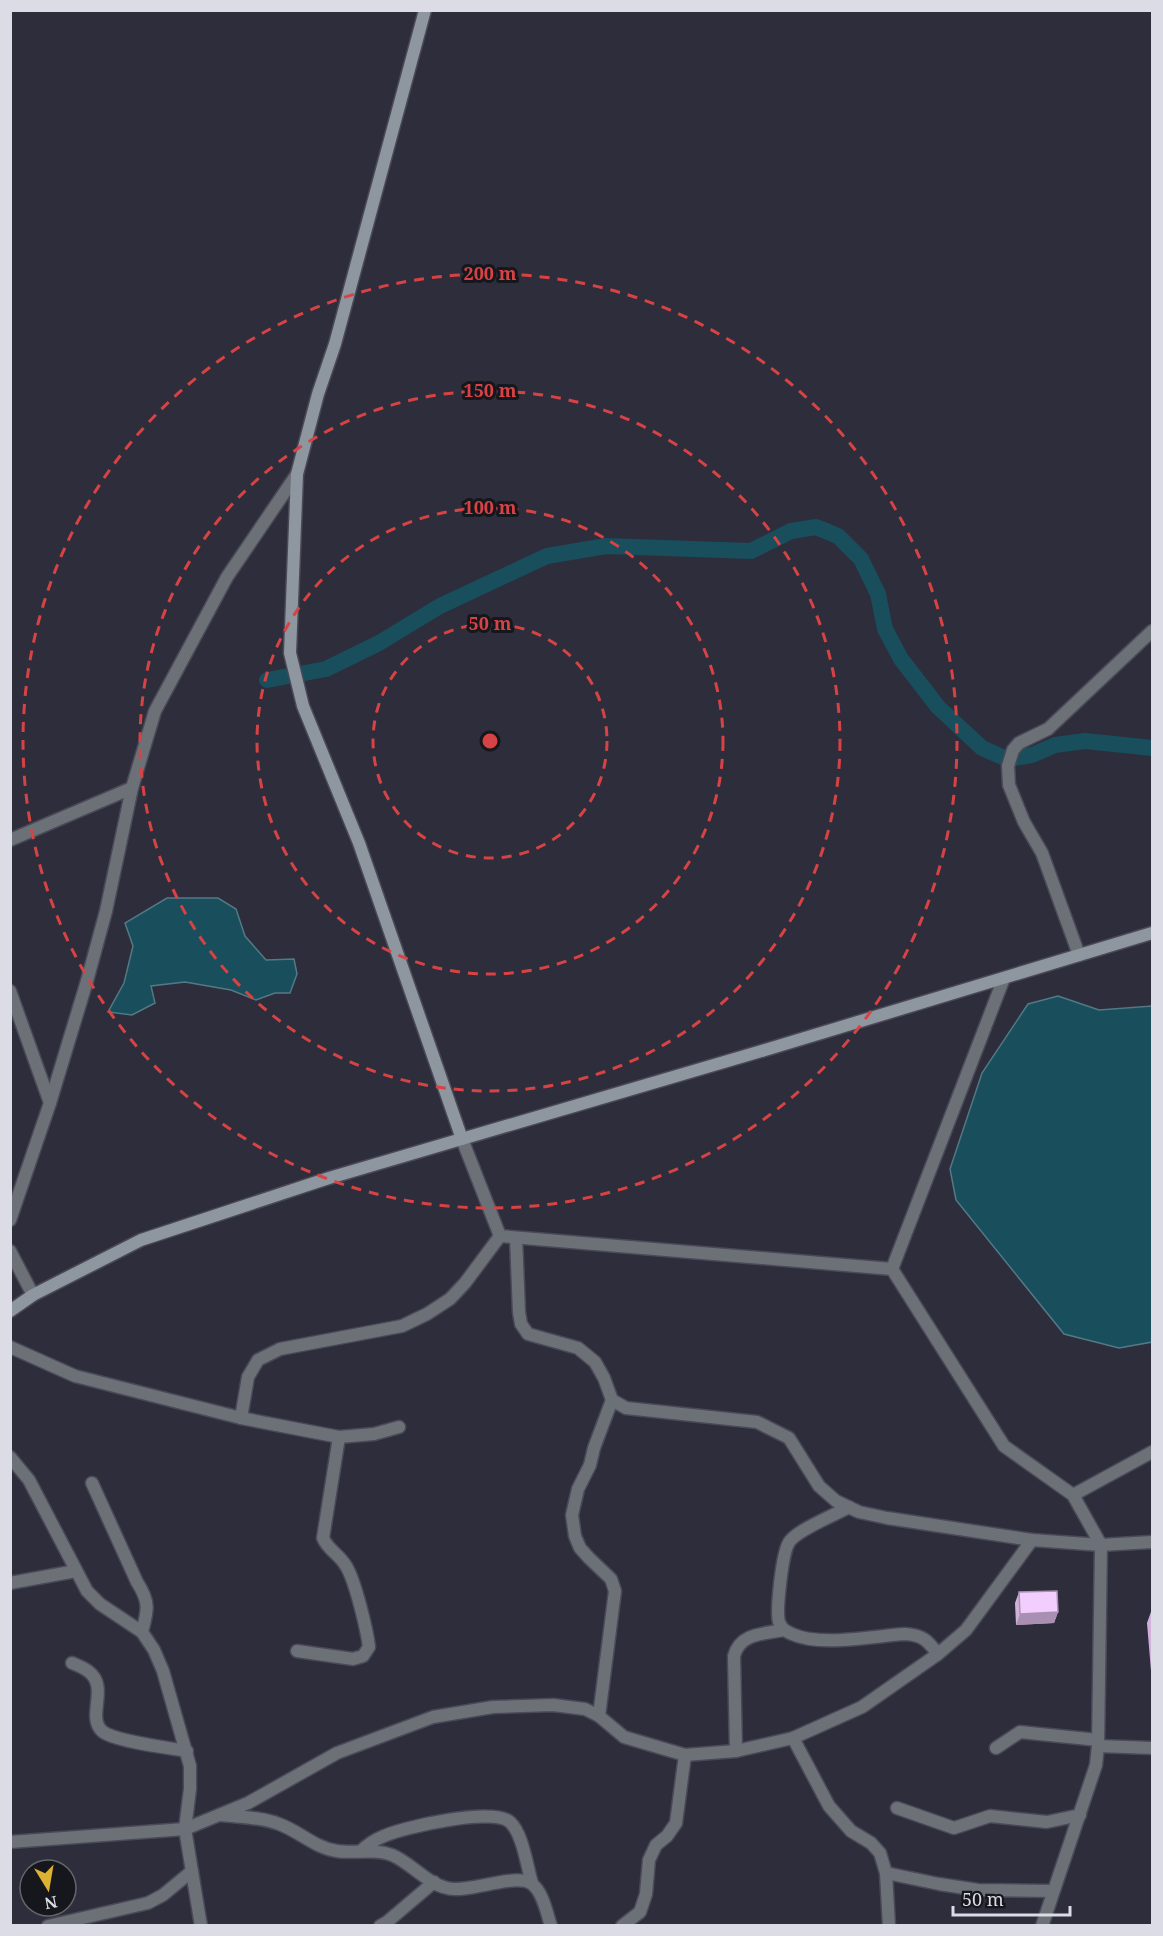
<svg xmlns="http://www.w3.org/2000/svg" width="1163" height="1936" font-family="'Noto Serif',serif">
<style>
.water{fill:#194e5c;stroke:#537985;stroke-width:1.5}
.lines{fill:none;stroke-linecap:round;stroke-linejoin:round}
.canal{stroke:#194e5c;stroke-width:16}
.street-casing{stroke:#494957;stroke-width:15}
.secondary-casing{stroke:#494957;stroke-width:15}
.street{stroke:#6c7177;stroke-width:12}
.secondary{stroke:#8e969f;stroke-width:12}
.wall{fill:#d0b1da}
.shaded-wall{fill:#a990b2}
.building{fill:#f2cefe;stroke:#a990b2;stroke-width:1.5}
.ring{fill:none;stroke:#d74344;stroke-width:3;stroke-dasharray:10 8}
.centre{fill:#d74344;stroke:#16161d;stroke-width:3}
.ring-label{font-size:18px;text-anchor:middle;font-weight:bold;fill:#d74344;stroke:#16161d;stroke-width:6;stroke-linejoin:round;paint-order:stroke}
</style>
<rect width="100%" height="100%" fill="#2d2d3c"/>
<g class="water">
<path d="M167 898H218L236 909 245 936 266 960 294 959 297 974 290 993H275L256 1000 231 990 185 982 151 986 155 1003 132 1015 108 1012 124 983 133 946 125 923Z"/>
<path d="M1058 996 1099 1010 1152 1006V1342L1119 1348 1064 1334 956 1200 950 1169 982 1073 1028 1004Z"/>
</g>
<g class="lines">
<path class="canal" d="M267 680 326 669 379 643 440 606 547 556 606 546 751 551 791 531 816 527 838 536 861 559 878 594 885 629 901 659 938 707 982 748 1007 759 1032 755 1055 745 1085 741 1152 748"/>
<defs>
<g id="street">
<path d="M10 840 132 788"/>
<path d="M1079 955 1042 853 1024 822 1009 785 1008 766 1013 750 1019 743 1048 729 1152 631"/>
<path d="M10 991 50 1103"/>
<path d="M462 1139 500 1236 892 1269 1004 1446 1073 1495 1101 1545 1152 1542"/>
<path d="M10 1220 50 1103 87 981 106 911 132 788 155 711 227 577 297 474"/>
<path d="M516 1238 519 1312 521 1324 528 1334 578 1348 595 1362 604 1378 612 1400 626 1408 757 1422 789 1438 819 1486 836 1501 859 1512 887 1518 1032 1540 1101 1545 1098 1746 1096 1765 1042 1926"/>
<path d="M10 1251 33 1295"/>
<path d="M892 1269 1004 978"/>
<path d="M10 1347 75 1376 241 1418 339 1437 374 1434 399 1427"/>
<path d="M241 1418 248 1377 258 1360 280 1349 402 1326 427 1314 450 1299 465 1283 500 1236"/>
<path d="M10 1457 29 1480 87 1591 100 1604 142 1632 154 1650 163 1671 190 1766V1789L185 1829 201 1926"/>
<path d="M92 1483 137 1582C150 1602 148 1610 142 1632"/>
<path d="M1073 1495 1152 1452"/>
<path d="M849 1507C835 1515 799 1529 790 1541 782 1550 776 1611 779 1622 782 1629 785 1631 792 1634 820 1647 874 1636 905 1634 923 1635 928 1641 938 1654"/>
<path d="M10 1583 76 1571"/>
<path d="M297 1651 353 1659 363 1656 369 1647C367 1630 355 1580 346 1566 339 1554 328 1550 323 1538L339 1437"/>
<path d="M72 1663C77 1665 84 1668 88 1671 110 1687 86 1716 102 1731 113 1741 169 1748 187 1751"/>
<path d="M599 1716 615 1591 611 1579 589 1558 580 1548 575 1536 572 1515 578 1489 590 1465 594 1448 612 1400"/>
<path d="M793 1738 829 1806 851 1831 871 1843 880 1853 886 1873 889 1926"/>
<path d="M1098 1746 1152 1748"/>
<path d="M996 1748 1020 1732 1098 1740"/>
<path d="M736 1751 734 1656C740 1633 763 1634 784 1630"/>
<path d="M897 1808 954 1828 990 1816 1047 1822 1080 1815"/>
<path d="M220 1815C239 1817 261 1817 279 1824 299 1831 315 1848 337 1851 355 1854 374 1848 392 1855 411 1863 426 1883 447 1888 467 1894 516 1872 532 1884 543 1892 547 1914 551 1926"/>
<path d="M10 1842 185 1829 248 1803 337 1753 433 1717 493 1707 553 1705 585 1709 599 1716 624 1737 685 1755 736 1751 793 1738 862 1707 938 1654 966 1630 1032 1540"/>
<path d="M361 1851C368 1844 374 1840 384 1836 404 1827 493 1807 510 1822 523 1834 527 1867 532 1883"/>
<path d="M886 1873 939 1884 978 1890 1053 1891"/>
<path d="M48 1926 148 1903 163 1895 192 1871"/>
<path d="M380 1926 387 1922 434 1882"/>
<path d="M622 1926 640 1912 646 1894 649 1860 656 1845 667 1836 676 1823 685 1755"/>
</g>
<g id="secondary">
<path d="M425 10 335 344 318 394 297 474 290 653 303 706 359 843 462 1139"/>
<path d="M10 1311 33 1295 141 1240 329 1178 765 1050 1152 933"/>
</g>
</defs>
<use href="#street" class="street-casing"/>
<use href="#secondary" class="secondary-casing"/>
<use href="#street" class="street"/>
<use href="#secondary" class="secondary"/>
</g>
<g class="wall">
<path d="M1019 1592 1058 1612 1054 1623 1016 1625 1015 1603Z"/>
<path d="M1152 1609V1683L1147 1623Z"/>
</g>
<path class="shaded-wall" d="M1058 1612 1054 1623 1016 1625 1020 1614Z"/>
<path class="building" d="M1057 1591 1058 1612 1020 1614 1019 1592Z"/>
<g class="ring">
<circle cx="490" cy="741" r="117"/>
<circle cx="490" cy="741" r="233"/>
<circle cx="490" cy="741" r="350"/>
<circle cx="490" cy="741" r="467"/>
</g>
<circle cx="490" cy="741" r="9" class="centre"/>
<g class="ring-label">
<text x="490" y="280">200 m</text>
<text x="490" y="397">150 m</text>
<text x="490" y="514">100 m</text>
<text x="490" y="630">50 m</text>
</g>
<rect width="1163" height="1936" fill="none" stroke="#dbdce5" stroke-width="24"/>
<g transform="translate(48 1888) rotate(169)"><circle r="28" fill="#16161d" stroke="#65656d" stroke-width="1.5"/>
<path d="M0-4.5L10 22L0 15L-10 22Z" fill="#ddb233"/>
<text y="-9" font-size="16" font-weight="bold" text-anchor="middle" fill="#dbdce5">N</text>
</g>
<path d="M953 1906v9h117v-9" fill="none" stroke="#dbdce5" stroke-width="3"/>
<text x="962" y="1906" font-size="18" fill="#dbdce5" stroke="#16161d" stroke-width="4.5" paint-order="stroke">50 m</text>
</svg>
